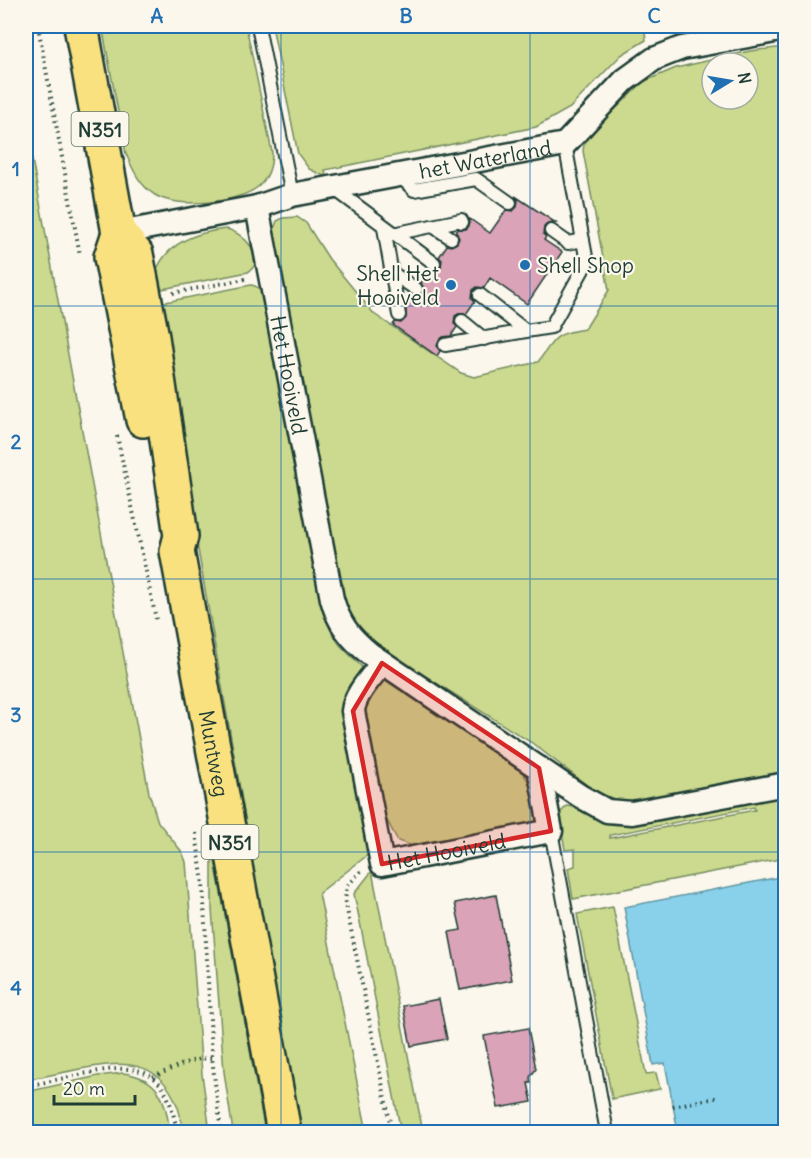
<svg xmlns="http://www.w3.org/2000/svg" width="811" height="1158" font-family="Delius,sans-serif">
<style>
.green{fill:#cbda8e;stroke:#758c61;stroke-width:1.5;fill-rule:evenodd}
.water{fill:#89d0ea;stroke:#5f95a1;stroke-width:1.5}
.building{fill:#daa3b7;stroke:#1f3d34;stroke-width:1.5}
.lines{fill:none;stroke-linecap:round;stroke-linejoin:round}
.service-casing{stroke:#1f3d34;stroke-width:16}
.minor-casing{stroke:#1f3d34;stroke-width:27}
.primary-casing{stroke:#1f3d34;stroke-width:38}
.path{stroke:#1f3d34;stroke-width:4;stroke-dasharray:1.5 4.5;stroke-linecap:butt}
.service{stroke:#fbf7ec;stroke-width:12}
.minor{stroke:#fbf7ec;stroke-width:22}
.primary{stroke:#fae180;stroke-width:33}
.marked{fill:#d62828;fill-opacity:0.2;stroke:#d62828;stroke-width:4.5;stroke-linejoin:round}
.grid{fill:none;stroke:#1f6fb2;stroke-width:1.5;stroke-opacity:0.55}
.poi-dot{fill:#1f6fb2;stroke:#fbf7ec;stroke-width:2}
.labels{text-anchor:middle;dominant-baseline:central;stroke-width:4.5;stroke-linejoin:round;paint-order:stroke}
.shield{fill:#fbf7ec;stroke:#61756b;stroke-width:1.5}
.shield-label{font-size:20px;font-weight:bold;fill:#1f3d34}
.street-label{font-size:21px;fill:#1f3d34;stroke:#fbf7ec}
.poi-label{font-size:21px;fill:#1f3d34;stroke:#fbf7ec;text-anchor:start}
.neatline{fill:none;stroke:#1f6fb2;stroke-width:2}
.grid-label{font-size:20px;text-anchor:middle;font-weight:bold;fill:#1f6fb2}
</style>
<rect width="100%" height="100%" fill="#fbf7ec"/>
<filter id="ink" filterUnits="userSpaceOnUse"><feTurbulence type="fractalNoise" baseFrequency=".0167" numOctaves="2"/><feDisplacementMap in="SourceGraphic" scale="12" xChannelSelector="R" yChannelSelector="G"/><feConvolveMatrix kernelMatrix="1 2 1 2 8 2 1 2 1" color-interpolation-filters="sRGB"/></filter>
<g filter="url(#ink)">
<g class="green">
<path d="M102 26H246L272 152C272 165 269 177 259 186 240 203 177 209 155 195 140 186 133 170 126 154Z"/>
<path d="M272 26H644L646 40 621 55 570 108 536 127 325 170 326 177 309 169 298 154Z"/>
<path d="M785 47V772L637 801 618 800 596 792 532 743 376 645C359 633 350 619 343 599L273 231 277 221 283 218 297 217 306 223 329 259 374 314 461 373 474 377 538 362C556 337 553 334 585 329L609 290 583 151 584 144 601 123 643 82 676 68 750 51ZM712 63H748V99H712Z"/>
<path d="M26 127 149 793 158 822 182 852 186 862 202 1074 210 1132H183C181 1124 181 1114 177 1105 159 1058 122 1061 80 1069 62 1073 44 1076 26 1080Z"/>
<path d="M226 229C243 232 269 259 248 272L152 291C154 283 154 274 158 267 170 241 199 232 226 229Z"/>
<path d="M251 285 255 286 262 291 324 615 333 635 340 645 363 668 343 701 341 713 369 854 319 893 367 1132H300L155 304Z"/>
<path d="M385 680 520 770C534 784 534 803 538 822L412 846 398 841 383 813 364 710 381 682Z"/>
<path d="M785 796V858L573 899 568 868 575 866V849L565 850 559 814 567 806 575 807 607 822 636 825ZM754 807 755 810 610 838V835Z"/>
<path d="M212 844 265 1132H233L224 1072 212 909Z"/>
<path d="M372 871 423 1132H401L360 922 354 894Z"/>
<path d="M613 907 646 1074 656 1073 660 1089 612 1099 577 914Z"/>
<path d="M123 1073C160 1078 165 1099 170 1132H26V1092L98 1076Z"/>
</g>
<path class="water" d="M785 876V1132H678L665 1063 653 1065 624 907Z"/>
<g class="building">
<path d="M515 196 556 223H548L544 227 543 234 546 237 544 240 562 252 527 304 490 278 484 288 477 287 473 290 472 298 475 301 466 314 460 313 455 316 454 323 457 327 451 336 443 337 438 342 437 347 440 351 437 356 393 325 395 322 401 323 406 318V306L412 296 419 297 422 294 424 289 421 283 430 270 437 271 441 267 442 260 439 257 447 245 451 246 457 243 459 238 456 232 458 229H466L469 226 470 219 490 233 506 210 513 211 517 207 518 200Z"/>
<path d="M496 895 512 980 460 990 449 932 461 930 455 903Z"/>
<path d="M439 999 447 1039 411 1046 403 1006Z"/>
<path d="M528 1028 536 1069 530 1077 531 1083H528L532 1102 498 1108 484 1036Z"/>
</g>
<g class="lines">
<defs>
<g id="service">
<path d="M258 26 292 195"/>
<path d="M399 175 414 190 476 179 510 203"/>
<path d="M332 187 434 263"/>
<path d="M433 226 451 238"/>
<path d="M384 228 399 315"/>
<path d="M551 231 568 243 583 240"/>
<path d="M393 234 461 220 462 222"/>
<path d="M392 273 416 289"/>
<path d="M480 295 526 331 551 327 587 262 565 144"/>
<path d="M462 321 484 339"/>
<path d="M445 345 526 331"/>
<path d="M551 831 607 1132"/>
</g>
<g id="minor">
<path id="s1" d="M257 207 332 599C339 624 350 638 370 654L580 796 607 811 632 813 786 784"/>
<path id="s2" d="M119 233 257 207 292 195 565 144 625 80 654 59 682 48 786 29"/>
<path id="s3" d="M382 663C372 677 355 693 353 711L382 864 551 831 539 768"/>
</g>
<g id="primary">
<path d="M81 26 119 233 111 257 143 420"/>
<path id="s4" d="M119 233 136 254 152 337 181 536 177 551 284 1132"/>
</g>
</defs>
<use href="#service" class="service-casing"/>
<use href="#minor" class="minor-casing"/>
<use href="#primary" class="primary-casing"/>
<g class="path">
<path d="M38 26 80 255"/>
<path d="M173 293 245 279"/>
<path d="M117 436 156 619"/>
<path d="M196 833 203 884 212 1058 221 1132"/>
<path d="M361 871 347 886 345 900 392 1132"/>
<path d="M153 1077C172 1069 191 1058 212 1058"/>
<path d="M26 1086C47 1082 68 1077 89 1073 147 1061 167 1073 177 1132"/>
<path d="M673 1106 720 1097"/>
</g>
<use href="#service" class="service"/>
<use href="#minor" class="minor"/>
<use href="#primary" class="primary"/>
</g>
</g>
<path class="marked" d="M382 663 539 768 551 831 382 864 353 711Z"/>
<path class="grid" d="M281 26V1132M530 26V1132M26 306H786M26 579H786M26 852H786"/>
<g class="poi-dot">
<circle cx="525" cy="265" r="6"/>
<circle cx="451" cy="285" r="6"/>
</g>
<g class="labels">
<g class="shield">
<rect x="71.5" y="112" width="57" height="34" rx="4.5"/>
<rect x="201.5" y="825" width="57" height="34" rx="4.5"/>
</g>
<g class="shield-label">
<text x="100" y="129">N351</text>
<text x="230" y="842">N351</text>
</g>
<g class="street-label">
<text stroke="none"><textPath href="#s2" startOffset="374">het Waterland</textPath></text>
<text stroke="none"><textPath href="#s1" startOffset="171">Het Hooiveld</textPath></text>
<text stroke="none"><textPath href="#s4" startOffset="534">Muntweg</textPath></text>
<text stroke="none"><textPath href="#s3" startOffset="278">Het Hooiveld</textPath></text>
</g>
<g class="poi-label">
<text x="537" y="265">Shell Shop</text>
<text x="439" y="273" text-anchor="end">Shell Het<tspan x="439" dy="24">Hooiveld</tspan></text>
</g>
</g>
<rect width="811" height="1158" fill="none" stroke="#fbf7ec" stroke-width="66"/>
<g transform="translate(730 81) rotate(79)"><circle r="28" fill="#fbf7ec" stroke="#a3ada2" stroke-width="1.5"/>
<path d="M0-4.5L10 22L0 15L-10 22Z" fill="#1f6fb2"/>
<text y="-9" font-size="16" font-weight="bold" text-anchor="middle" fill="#1f3d34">N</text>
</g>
<path d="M54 1095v9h81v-9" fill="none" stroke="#1f3d34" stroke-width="3"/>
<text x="63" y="1095" font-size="18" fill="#1f3d34" stroke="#fbf7ec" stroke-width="4.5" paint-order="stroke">20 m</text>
<rect x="33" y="33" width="745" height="1092" class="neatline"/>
<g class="grid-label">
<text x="157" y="23">A</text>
<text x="406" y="23">B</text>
<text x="654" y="23">C</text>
<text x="16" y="176">1</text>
<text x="16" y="449">2</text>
<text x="16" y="722">3</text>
<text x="16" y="995">4</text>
</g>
</svg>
